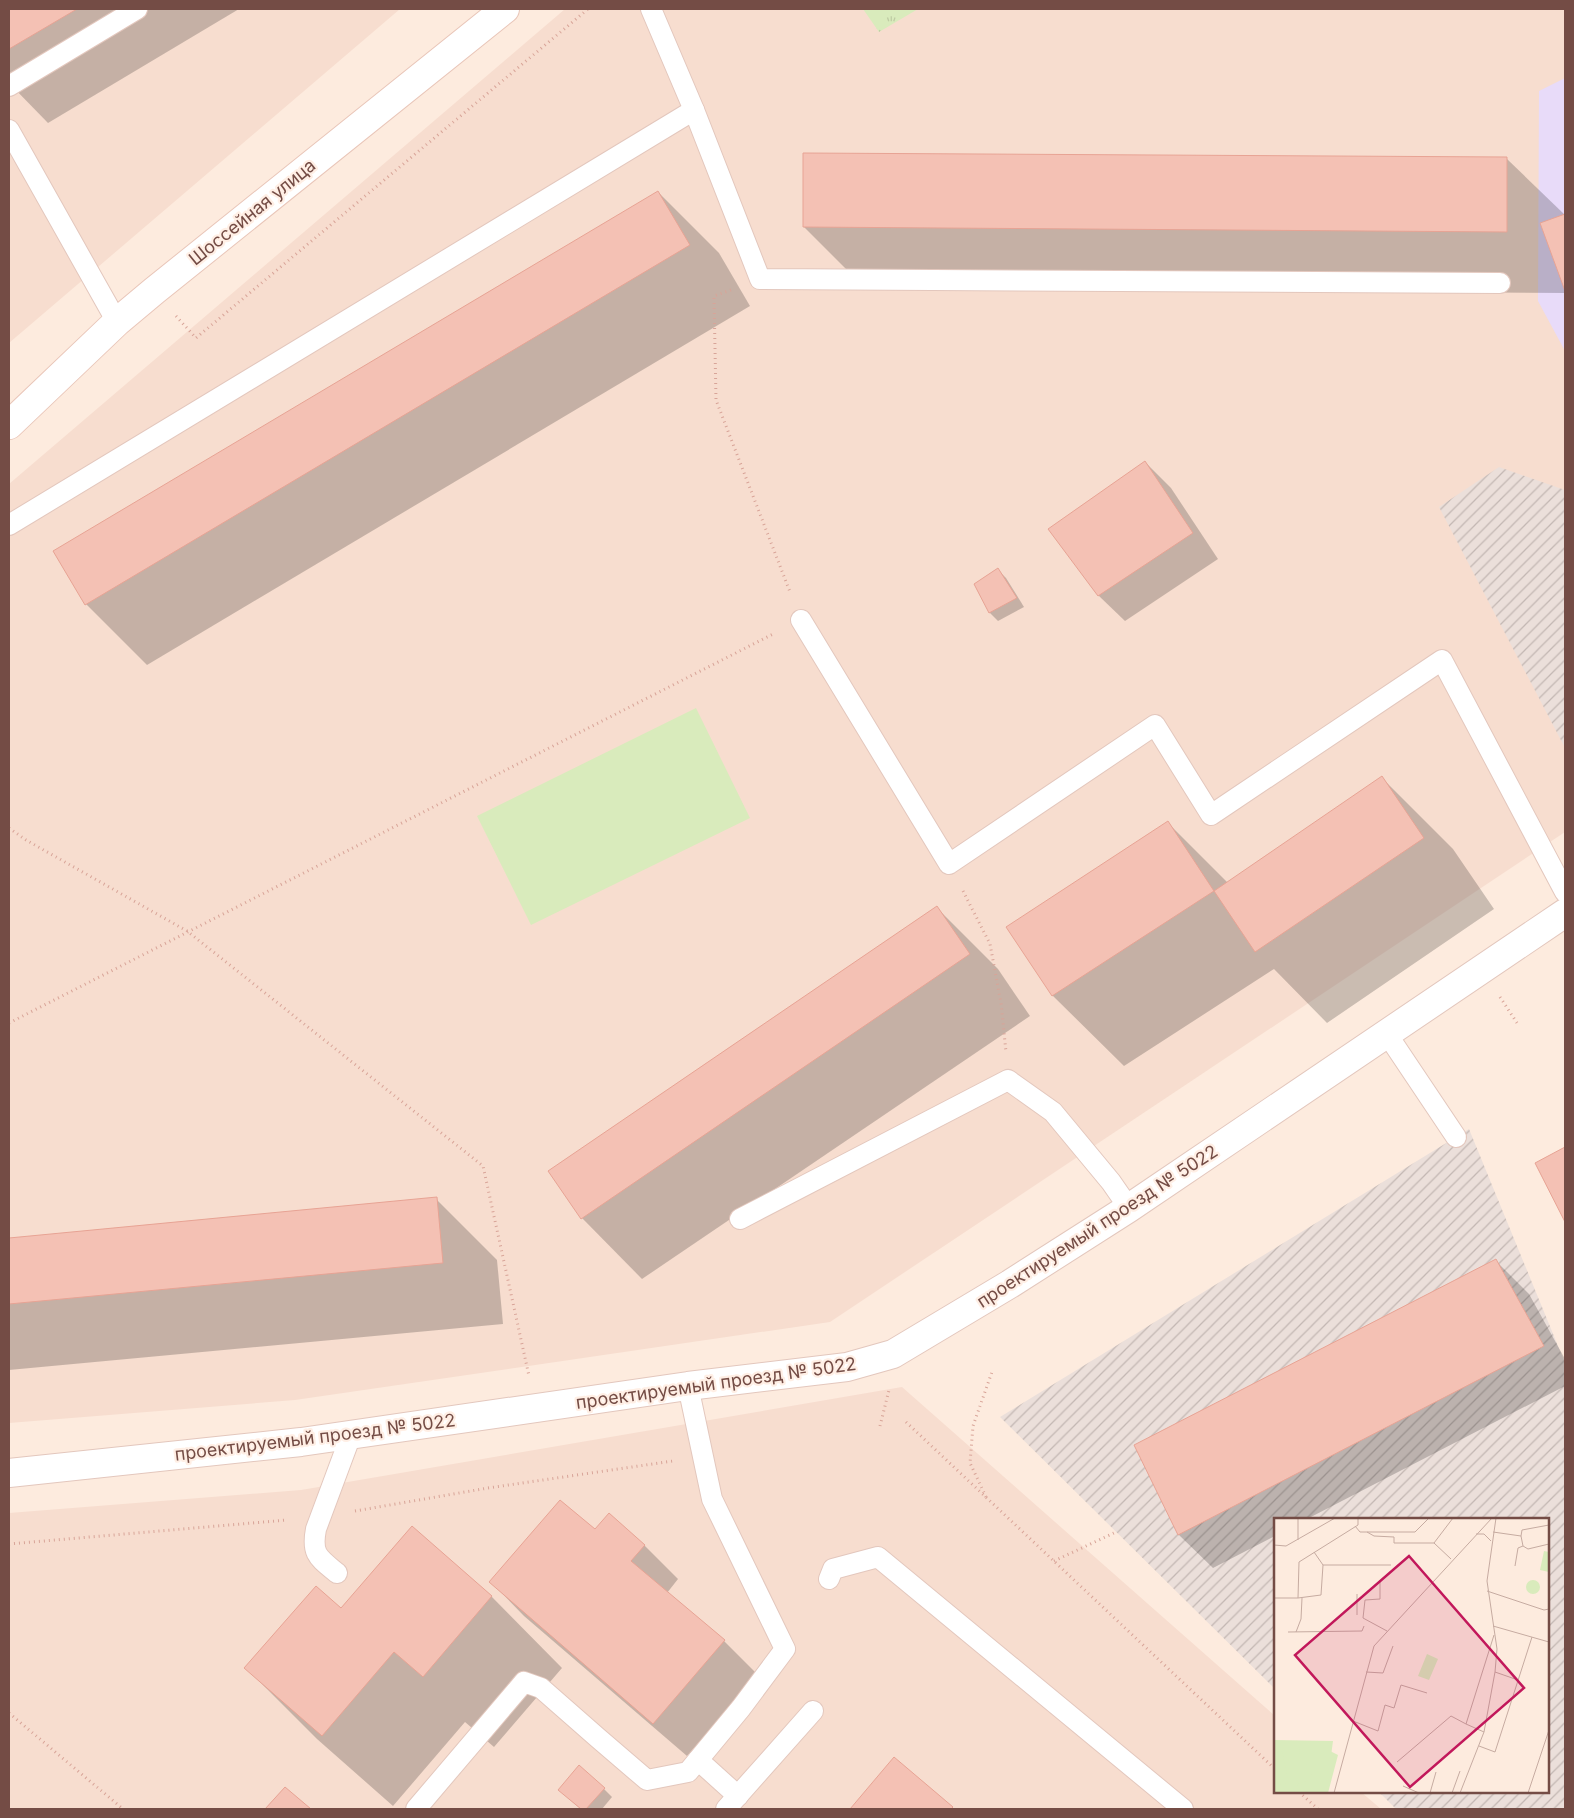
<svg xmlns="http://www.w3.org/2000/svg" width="1574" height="1818" font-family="Inter,sans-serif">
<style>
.residential{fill:#f7ddcf}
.industrial{fill:url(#industrial-furrows)}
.education{fill:#e8dbf9}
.grass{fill:url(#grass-tufts)}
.pitch{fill:#d9ebbc}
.shadow{fill:#0003}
.building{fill:#f4c1b4;stroke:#e7a394}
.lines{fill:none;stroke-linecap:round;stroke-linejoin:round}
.lane-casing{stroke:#e3c7bd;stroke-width:22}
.street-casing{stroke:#e3c7bd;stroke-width:30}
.secondary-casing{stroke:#e9c6b9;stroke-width:30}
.path{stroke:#d8a498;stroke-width:3;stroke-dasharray:1 4;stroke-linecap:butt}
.lane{stroke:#fff;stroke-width:20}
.street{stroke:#fff;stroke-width:28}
.secondary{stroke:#fff;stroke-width:28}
.labels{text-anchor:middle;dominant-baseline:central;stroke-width:4.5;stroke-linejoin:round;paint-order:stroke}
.street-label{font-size:18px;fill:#744c45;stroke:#ffefe5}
.inset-road{fill:none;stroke:#c6aba1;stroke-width:1}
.view{fill:#c2185b;fill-opacity:0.15;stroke:#c2185b;stroke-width:2.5}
.inset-edge{fill:none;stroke:#744c45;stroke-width:2.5}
</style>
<defs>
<pattern id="industrial-furrows" width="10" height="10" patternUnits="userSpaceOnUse" patternTransform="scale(1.25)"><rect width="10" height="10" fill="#ebdfda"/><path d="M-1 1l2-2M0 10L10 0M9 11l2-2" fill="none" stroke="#c3b7b3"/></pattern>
<pattern id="grass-tufts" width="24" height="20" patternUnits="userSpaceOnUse" patternTransform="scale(1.25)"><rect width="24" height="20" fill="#d9ebbc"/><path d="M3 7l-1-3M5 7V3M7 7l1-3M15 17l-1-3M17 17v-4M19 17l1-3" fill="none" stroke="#becba3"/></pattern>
</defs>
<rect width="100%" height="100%" fill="#fdebde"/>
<g class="residential">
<path d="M9 9H400L9 343Z"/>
<path d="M565 9H1565V832L830 1322 295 1400 9 1423V484Z"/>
<path d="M902 1387 1275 1716V1792H1361L1381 1809H9V1513L301 1490Z"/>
</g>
<g class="industrial">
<path d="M1499 467 1565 490V748L1439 507Z"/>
<path d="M1469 1129 1565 1363V1809H1396L1379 1792H1548V1519H1275V1689L1000 1417Z"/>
</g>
<path class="education" d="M1565 78V351L1538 301 1539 91Z"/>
<path class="grass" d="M863 9H918L879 32Z"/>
<path class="pitch" d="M696 708 750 818 531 925 477 816Z"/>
<g class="shadow">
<path d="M9 9H239L48 123 9 83Z"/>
<path d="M1507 159 1565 215V293L865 288 804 227Z"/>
<path d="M658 192 719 253 750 306 147 665 86 604 55 551Z"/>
<path d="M1145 462 1171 488 1218 559 1125 621 1099 596 1050 529Z"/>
<path d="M998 570 1006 578 1024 607 998 621 990 613 976 585Z"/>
<path d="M1382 778 1453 849 1494 909 1327 1023 1274 969 1124 1066 1053 996 1008 927 1168 823 1228 883Z"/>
<path d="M937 908 998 969 1030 1016 642 1279 582 1218Z"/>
<path d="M1565 1148V1219L1536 1164Z"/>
<path d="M436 1199 497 1260 503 1324 9 1370V1239Z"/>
<path d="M1496 1261 1529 1294 1565 1359V1386L1307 1519H1275V1536L1213 1568 1179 1535 1136 1445Z"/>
<path d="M609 1515 645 1546 678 1579 667 1593 724 1641 758 1675 687 1756 524 1616 491 1582 595 1531Z"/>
<path d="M412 1528 492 1597 562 1668 494 1747 465 1722 393 1806 317 1739 246 1668 341 1609Z"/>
<path d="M894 1759 952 1808 953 1809H852Z"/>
<path d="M604 1789 612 1797 602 1809H581L568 1798Z"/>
</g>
<g class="building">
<path d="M9 9H77L9 49Z"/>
<path d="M803 153 1507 157V232L803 227Z"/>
<path d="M658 191 690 245 85 605 53 551Z"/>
<path d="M1565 214V291L1540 223Z"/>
<path d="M1145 461 1193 533 1098 596 1048 529Z"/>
<path d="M998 568 1017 598 989 613 974 584Z"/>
<path d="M1382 776 1424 838 1255 952 1214 891Z"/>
<path d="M1168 821 1214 891 1052 996 1006 927Z"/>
<path d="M937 906 970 954 581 1219 548 1171Z"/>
<path d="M1565 1147V1222L1535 1163Z"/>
<path d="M437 1197 443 1263 9 1304V1238Z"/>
<path d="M1496 1259 1544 1346 1178 1535 1134 1445Z"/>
<path d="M560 1500 595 1529 609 1513 645 1545 631 1561 725 1640 653 1724 489 1582Z"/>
<path d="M412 1526 492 1596 423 1677 394 1652 322 1736 244 1668 316 1586 341 1608Z"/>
<path d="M894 1757 953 1807 951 1809H850Z"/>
<path d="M579 1765 605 1788 586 1809H581L558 1790Z"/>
<path d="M285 1787 311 1809H265Z"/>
</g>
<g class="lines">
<defs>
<g id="lane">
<path d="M9 86 137 9"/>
<path d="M694 110 760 279 1500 283"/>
<path d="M9 130 117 322"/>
<path d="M9 525 694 110 651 9"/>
<path d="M801 620 949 864 1155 725 1211 815 1442 660 1565 892"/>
<path d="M1387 1034 1456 1137"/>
<path d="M740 1219 1008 1080 1053 1112 1111 1182 1129 1208"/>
<path d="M337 1573C319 1558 311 1555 316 1529L351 1435"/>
<path d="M829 1579 833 1569 878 1557 1183 1809"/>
<path d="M698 1760 738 1796"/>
<path d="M416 1809 524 1682 541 1688 598 1738 647 1780 688 1772 741 1708 785 1649 712 1499 688 1386"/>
<path d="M726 1809 813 1711"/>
</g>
<path id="street" d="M9 1473 301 1442 688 1386 847 1367 893 1354 1010 1284 1129 1208 1565 913"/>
<path id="secondary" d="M9 425 117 322 154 291 505 9"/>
</defs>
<use href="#lane" class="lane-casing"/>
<use href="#street" class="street-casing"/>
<use href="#secondary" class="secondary-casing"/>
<g class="path">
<path d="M731 290 714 296 716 400 790 592"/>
<path d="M176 316 196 338 588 9"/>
<path d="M9 828 26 840 187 931 483 1166 529 1376"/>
<path d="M963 891 990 944 1001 1003 1006 1052"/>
<path d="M1500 997 1519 1026"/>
<path d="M9 1023 775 633"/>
<path d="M906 1422 1275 1769"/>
<path d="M880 1426 889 1390"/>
<path d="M986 1497 970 1463 973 1426 993 1369"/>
<path d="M355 1511 488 1488 673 1461"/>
<path d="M9 1544 287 1520"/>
<path d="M1054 1561 1116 1532"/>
<path d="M9 1713 123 1809"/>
<path d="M1299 1792 1318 1809"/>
</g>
<use href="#lane" class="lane"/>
<use href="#street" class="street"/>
<use href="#secondary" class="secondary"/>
</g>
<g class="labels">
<g class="street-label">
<text transform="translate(252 212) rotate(-39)">Шоссейная улица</text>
<text transform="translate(1097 1226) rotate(-33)">проектируемый проезд № 5022</text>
<text transform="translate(716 1383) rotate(-8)">проектируемый проезд № 5022</text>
<text transform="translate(315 1437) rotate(-7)">проектируемый проезд № 5022</text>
</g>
</g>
<g transform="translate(1274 1518)">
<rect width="275" height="275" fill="#fdebde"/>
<path d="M270 33 275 34V54L266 52ZM0 222 59 223 52 275H0Z" fill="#d9ebbc"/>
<path d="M26 229H48L64 237 54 275H20L24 266 32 263 38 256 42 246 32 247 25 236Z" fill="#d9ebbc"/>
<path d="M252 69a7 7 0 1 1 14 0a7 7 0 1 1-14 0ZM153 136 164 141 155 162 144 158ZM8 233 14 261 12 265 2 267 0 235Z" fill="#d9ebbc"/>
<path class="inset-road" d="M81 8 86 14H141L155 0M93 14 100 18 120 19V25H160L179 0M219 14 247 18 249 28 244 30 241 48M202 16H210L217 23M247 18 248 12 275 7M24 22V0M160 25 177 41M0 27 12 28 61 0M249 28 254 31 275 26M40 34 49 47M106 62V81L91 82 89 100 113 113M213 73 270 92 275 91M0 80H24L25 44 84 7V0M24 80 47 77 49 47H117M83 97V76M219 108 275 124M14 114 88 113 90 108M22 114 27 101 28 80M92 154 109 155 119 128M221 154 244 162M79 203 104 213 111 187 120 190 127 167 153 175M210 214 192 206 220 117M205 228 221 234 258 119M123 244 177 198 192 206M129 268 145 275M60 275 100 128 218 0M156 275 162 254M178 275 186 253M186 275 210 214 221 154 223 131 213 63 222 0M254 275 275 212"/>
<path class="view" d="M135 38 250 170 136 269 21 137Z"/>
<rect width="275" height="275" class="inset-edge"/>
</g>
<rect width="1574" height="1818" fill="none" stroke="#744c45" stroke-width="20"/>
</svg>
